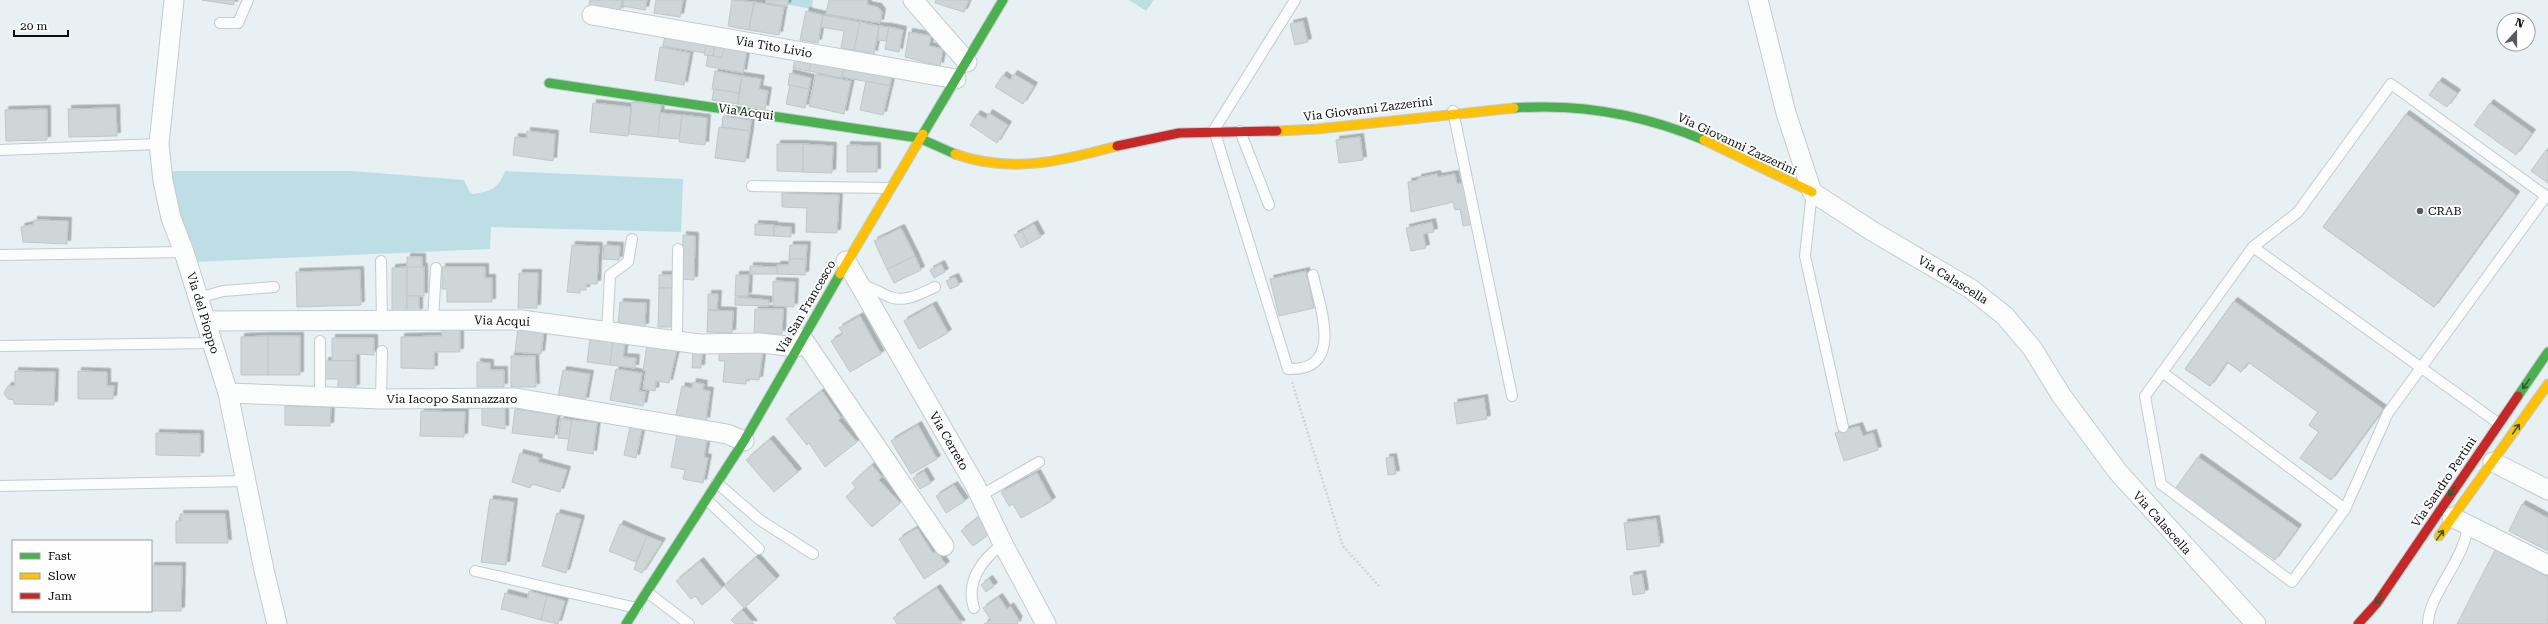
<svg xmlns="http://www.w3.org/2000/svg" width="2548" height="624" font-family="'Roboto Serif',serif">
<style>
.green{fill:#bddee5}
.building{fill:#cfd6d8;stroke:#c0c7c9;filter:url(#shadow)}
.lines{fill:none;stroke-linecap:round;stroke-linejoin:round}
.lane-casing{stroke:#c4cbcd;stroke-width:12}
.street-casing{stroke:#c4cbcd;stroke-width:21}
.fast-casing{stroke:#c4cbcd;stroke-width:11}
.slow-casing{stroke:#c4cbcd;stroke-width:11}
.jam-casing{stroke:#c4cbcd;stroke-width:11}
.path{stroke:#d1d4d4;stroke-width:2.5;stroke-dasharray:2 2;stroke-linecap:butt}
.lane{stroke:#fbfdfd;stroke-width:10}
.street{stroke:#fbfdfd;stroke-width:19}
.fast{stroke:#4caf50;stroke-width:9}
.slow{stroke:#ffc107;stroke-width:9}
.jam{stroke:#c62828;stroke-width:9}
.oneway{stroke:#2a5e2f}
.poi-dot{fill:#565c5e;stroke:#fefefe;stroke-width:1.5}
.labels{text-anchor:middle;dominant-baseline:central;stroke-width:4;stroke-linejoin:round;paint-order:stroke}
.street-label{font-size:12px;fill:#080d0e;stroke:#fefefe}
.poi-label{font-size:12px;fill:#080d0e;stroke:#fefefe;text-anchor:start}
</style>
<defs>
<filter id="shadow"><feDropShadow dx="3.5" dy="-3.5" stdDeviation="0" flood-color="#0004"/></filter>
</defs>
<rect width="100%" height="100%" fill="#e7f0f3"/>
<g class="green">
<path d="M762 0H813L812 9Z"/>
<path d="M1129 0H1154L1146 11Z"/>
<path d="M170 171H352L464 180 469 191 473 194C491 191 499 189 505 171L683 179 681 232 491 227 490 249 193 262 174 194Z"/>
</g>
<g class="building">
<path d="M202 0H234V5Z"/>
<path d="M590 0H622L620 11 589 6Z"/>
<path d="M624 0H647L645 10 623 6Z"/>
<path d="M656 0H683L680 17 654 13Z"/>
<path d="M732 0 754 2 749 30 728 26Z"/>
<path d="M766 0H788L787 6 766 3Z"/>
<path d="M829 0H867L868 5 878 7 882 12 880 23 826 14Z"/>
<path d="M936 0H969L964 12 935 3Z"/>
<path d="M754 2 784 7 779 35 749 30Z"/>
<path d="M806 11 823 15 818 43 800 40Z"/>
<path d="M823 15 860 22 854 50 841 48 844 31 821 27Z"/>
<path d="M1303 21 1308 42 1295 45 1290 24Z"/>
<path d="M860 22 879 26 874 54 854 50Z"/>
<path d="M879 26 889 27 886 41 877 40Z"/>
<path d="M889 27 903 30 899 52 885 49Z"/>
<path d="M909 32 931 36 929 46 943 49 940 66 905 57Z"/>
<path d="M665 35 707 42 705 53 663 46Z"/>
<path d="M707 42 715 43 713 56 704 55Z"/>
<path d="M715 43 724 45 722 58 713 56Z"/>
<path d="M724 45 747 49 743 73 706 66 708 55 722 58Z"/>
<path d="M660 47 690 53 684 85 655 80Z"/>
<path d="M796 56 812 59 809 71 793 68Z"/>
<path d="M811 62 845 63 842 78 809 71Z"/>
<path d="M845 63 892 73 890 86 842 77Z"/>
<path d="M715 71 742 76 739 93 712 89Z"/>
<path d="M790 73 811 78 809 89 788 85Z"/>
<path d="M816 74 851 81 844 114 809 106Z"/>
<path d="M1014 74 1034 86 1023 104 995 87 1003 75 1010 80Z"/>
<path d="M742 76 761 79 759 89 768 91 765 109 738 104Z"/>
<path d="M866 81 890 86 883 115 860 110Z"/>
<path d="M2439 81 2457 93 2447 107 2429 95Z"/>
<path d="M790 85 809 89 805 108 786 104Z"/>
<path d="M714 89 739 93 738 104 712 100Z"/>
<path d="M632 102 661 105 658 137 629 134Z"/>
<path d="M593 103 631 107 628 136 590 132Z"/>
<path d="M2490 103 2532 133 2516 155 2474 125Z"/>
<path d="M116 108 117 136 69 137 68 109Z"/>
<path d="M47 109V140L6 141 5 110Z"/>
<path d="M660 113 682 115 679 139 658 137Z"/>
<path d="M989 113 1008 125 997 143 970 125 977 114 986 119Z"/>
<path d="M2406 114 2516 195 2434 307 2323 227Z"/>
<path d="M2406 114 2516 195 2434 307 2323 227Z"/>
<path d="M682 115 707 118 705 145 679 142Z"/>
<path d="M723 116 751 120 750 131 722 127Z"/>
<path d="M719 127 750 131 745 162 715 158Z"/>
<path d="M527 131 555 134 553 161 513 155 515 137 527 138Z"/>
<path d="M1360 137 1363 160 1339 163 1336 140Z"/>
<path d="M777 144H803V172L777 171Z"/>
<path d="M803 144 833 146 832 173 803 172Z"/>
<path d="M847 145 877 146V172H847Z"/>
<path d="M2546 150 2548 152V183L2531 171Z"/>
<path d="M1437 174 1438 177 1455 174 1457 184 1466 182 1473 224 1463 226 1460 209 1455 210 1453 202 1411 212 1408 182 1418 180V178Z"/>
<path d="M782 193 839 195 837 233 806 232 807 208 782 207Z"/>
<path d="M34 220 68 221 67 244 23 242 21 227 34 224Z"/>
<path d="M1432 222 1434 232 1423 234 1426 248 1411 251 1406 228Z"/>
<path d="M755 224 774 225V236L755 235Z"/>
<path d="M1034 224 1041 237 1028 244 1022 231Z"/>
<path d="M774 226 791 227V237L774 236Z"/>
<path d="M901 228 915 256 887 269 874 241Z"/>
<path d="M1022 231 1028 244 1021 248 1014 235Z"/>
<path d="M683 235 695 236 694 280 682 279Z"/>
<path d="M572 245 599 246 597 284H586V290H580V293L567 292Z"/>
<path d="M604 245 620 246 619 260 603 259Z"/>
<path d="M790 245H807L806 259H789Z"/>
<path d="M915 256 921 270 894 283 887 269Z"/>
<path d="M407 257H422V268L407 267Z"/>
<path d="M789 259H806L805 275 777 274V265H789Z"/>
<path d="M941 264 945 272 934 278 930 270Z"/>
<path d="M750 266 777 267V274H750Z"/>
<rect x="407" y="267" width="17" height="29"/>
<path d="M407 267V313H392V268Z"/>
<path d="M442 267H485V278H492V302H447V289H442Z"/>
<path d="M360 270 361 305 297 307 296 272Z"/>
<path d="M1306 271 1314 308 1279 316 1270 279Z"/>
<path d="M519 273H538L537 308H518Z"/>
<rect x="659" y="275" width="13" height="13"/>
<path d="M736 275H749L748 296H735Z"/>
<path d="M955 277 959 285 950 289 946 281Z"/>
<path d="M773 281 795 282 794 307 773 306Z"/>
<path d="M659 288H672L671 327H658Z"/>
<path d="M708 294H718L717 310H708Z"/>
<path d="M407 296H419V312L407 313Z"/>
<path d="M735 297 769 300 768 306 735 305Z"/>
<path d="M2234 301 2383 409 2331 480 2300 458 2319 432 2309 425 2318 412 2248 362 2241 372 2227 362 2210 386 2185 369Z"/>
<path d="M2234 301 2383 409 2331 480 2300 458 2319 432 2309 425 2318 412 2248 362 2241 372 2227 362 2210 386 2185 369Z"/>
<path d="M620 302 646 303 645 327 618 326Z"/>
<path d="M933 305 948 333 919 349 904 321Z"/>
<path d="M755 309H783L782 334 754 333Z"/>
<path d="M708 310 733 311 732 333 707 332Z"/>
<path d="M860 316 881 354 850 372 831 341 843 334 839 328Z"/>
<path d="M442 326H460V352H434V369L401 368V337L442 336Z"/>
<path d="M518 327 544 330 541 354 515 352Z"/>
<rect x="268" y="336" width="32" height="39"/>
<path d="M268 336V375H241V337Z"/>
<path d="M332 338H374V355L356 354V361H332Z"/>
<path d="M590 339 613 342 610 365 587 362Z"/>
<path d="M613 342 625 344 623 357 636 358 635 368 610 365Z"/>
<path d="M647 345 677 349 669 383 656 381 655 391 643 389 646 371 643 370Z"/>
<path d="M719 350H763L759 380 746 379V384L723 382 725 361H719Z"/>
<path d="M693 351 702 352 701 368H692Z"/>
<path d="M511 356H535L536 387H511Z"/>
<path d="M325 361H356V388H338V379H325Z"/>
<path d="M477 362 490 363V370H504V387H477Z"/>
<path d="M616 369 642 373 639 391 646 392 643 406 610 400Z"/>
<path d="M563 370 590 374 585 401 558 396Z"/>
<path d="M15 371 55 372 54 405 14 404V400L8 399 4 393 8 386H15Z"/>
<path d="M78 371 107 372V386H114L113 399H78Z"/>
<path d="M693 382 704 384 703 390 710 391 706 421 676 415 682 386 692 388Z"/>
<path d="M822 391 841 418 838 420 857 442 825 467 809 443 807 445 786 419Z"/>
<path d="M1484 398 1487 419 1457 424 1454 403Z"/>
<path d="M285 406 331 407 330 426 285 425Z"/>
<path d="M482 406 505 407V429L482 425Z"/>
<path d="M515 409 557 415 554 438 512 433Z"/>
<path d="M421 411 465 412 464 437 420 436Z"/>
<path d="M561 418 572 420 569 439 558 438Z"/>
<path d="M572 420 597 423 593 454 567 450Z"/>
<path d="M918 425 937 459 911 474 891 441Z"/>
<path d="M1859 426 1863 436 1873 433 1878 450 1844 461 1835 433Z"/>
<path d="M630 427 642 429 636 458 624 455Z"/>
<path d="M156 433 200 434V456L156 455Z"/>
<path d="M677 435 707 440 704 457 708 458 703 483 683 479 685 470 671 467Z"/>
<path d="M770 439 798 472 774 492 746 460Z"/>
<path d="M520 453 539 458 538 462 567 470 560 492 532 484 530 488 512 482Z"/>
<path d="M1393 457 1396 474 1388 475 1386 458Z"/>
<path d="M2198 457 2298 528 2275 560 2175 489Z"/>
<path d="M872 465 882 477 879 480 900 503 872 527 846 497 856 488 852 483Z"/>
<path d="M924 471 931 483 920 489 913 478Z"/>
<path d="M1037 473 1052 501 1021 518 1013 504 1009 506 1001 492Z"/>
<path d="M954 485 965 501 946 513 936 496Z"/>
<path d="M490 499 514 502 506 565 481 562Z"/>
<path d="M2522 504 2548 518V551L2509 531Z"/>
<path d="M557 513 581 519 566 573 542 566Z"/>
<path d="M180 514H225L228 543H176V521H181Z"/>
<path d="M979 517 991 533 973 546 961 531Z"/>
<path d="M1656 519 1660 546 1627 550 1624 523Z"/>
<path d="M620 524 647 536 636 562 609 551Z"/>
<path d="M917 528 933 553 937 551 946 565 924 579 899 539Z"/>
<path d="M647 536 662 542 642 573 634 569Z"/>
<path d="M2495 550 2548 577V624H2457Z"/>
<path d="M756 557 776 579 744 608 724 586Z"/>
<path d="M700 561 722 588 702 605 695 596 691 599 676 581Z"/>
<path d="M151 566H182L181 611H151Z"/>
<path d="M1642 574 1645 593 1633 595 1630 576Z"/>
<path d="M989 579 994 586 986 592 981 585Z"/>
<path d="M937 588 962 624H897L893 618Z"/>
<path d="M529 591 547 596 541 620 501 609 505 593 528 599Z"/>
<path d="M547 596 565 601 558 624 541 620Z"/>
<path d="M999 597 1007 609 1010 606 1019 620 1017 622 1018 624H984L991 620 983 608Z"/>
<path d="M742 610 754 624H735L731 620Z"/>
</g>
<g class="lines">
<defs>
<g id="lane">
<path d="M1295 0 1214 130 1288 369C1345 371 1320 308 1313 275"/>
<path d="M220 23H238L248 0"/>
<path d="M2391 84 2546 196 2388 413 2345 509 2292 582 2161 484 2145 396 2253 247 2298 212Z"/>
<path d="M1453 111 1512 396"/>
<path d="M1240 131 1269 205"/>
<path d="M0 150 159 144"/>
<path d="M752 186 890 188"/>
<path d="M1812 192 1805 256 1843 427"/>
<path d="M2253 247 2498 423"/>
<path d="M0 255 184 252"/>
<path d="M381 261 382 321"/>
<path d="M860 286C872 286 879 293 890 297 905 303 922 293 935 287"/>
<path d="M198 298 223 291 274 287"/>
<path d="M433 320 436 268"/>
<path d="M607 333 610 275 628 262 632 239"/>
<path d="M677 342 678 249"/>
<path d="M0 346 212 343"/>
<path d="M2162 372 2345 509"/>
<path d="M320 396V341"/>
<path d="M381 399 382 351"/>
<path d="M717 483 760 520 813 554"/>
<path d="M0 486 246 481"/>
<path d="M980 496 1039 462"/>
<path d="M707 500 759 549"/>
<path d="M475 571 637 608"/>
<path d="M647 592 689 624"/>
<path d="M974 608C965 582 982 559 1003 544"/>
<path d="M2428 624C2428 595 2465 560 2468 525"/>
</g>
<g id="street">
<path d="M174 0 159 144 163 181 171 218 184 252 228 393 264 570 277 624"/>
<path d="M913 0 967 62"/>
<path d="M1758 0 1786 113 1812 192 1872 231 1971 289 2005 316 2032 348 2061 395 2118 472 2256 624"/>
<path d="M592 15 956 79"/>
<path d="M846 261 975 485 1003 544 1046 624"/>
<path d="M206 321 521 320 699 344 760 343 797 347"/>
<path d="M802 338 944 546"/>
<path d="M228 393 381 399 516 398 727 434 744 441"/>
<path d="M2493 462 2548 490"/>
<path d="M2452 517 2548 565"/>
</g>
<g id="fast">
<path d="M549 83 919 138 955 154"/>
<path d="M1514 108C1581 103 1642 114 1704 140"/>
<path d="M923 134 1003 0"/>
<path d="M2518 396 2548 352"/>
<path d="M626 624 744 441 840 274"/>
</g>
<g id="slow">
<path d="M1277 131 1317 129 1514 108"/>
<path d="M1704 140 1812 192"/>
<path d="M955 154C1011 174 1062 161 1117 146"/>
<path d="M840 274 923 134"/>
<path d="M2439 536 2548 384"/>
</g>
<g id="jam">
<path d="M1117 146 1179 133 1277 131"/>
<path d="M2358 624 2377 603 2518 396"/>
</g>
</defs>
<use href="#lane" class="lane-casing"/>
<use href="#street" class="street-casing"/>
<use href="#fast" class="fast-casing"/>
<use href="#slow" class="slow-casing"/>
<use href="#jam" class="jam-casing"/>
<path class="path" d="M1292 382 1343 546 1379 586"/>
<use href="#lane" class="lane"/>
<use href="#street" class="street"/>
<use href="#fast" class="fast"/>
<use href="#slow" class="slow"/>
<use href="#jam" class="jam"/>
</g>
<defs><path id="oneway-shaft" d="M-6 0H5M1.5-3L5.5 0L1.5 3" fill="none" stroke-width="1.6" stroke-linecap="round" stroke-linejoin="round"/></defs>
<g class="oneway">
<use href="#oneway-shaft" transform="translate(2526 384) rotate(125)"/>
<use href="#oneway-shaft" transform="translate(2516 429) rotate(-55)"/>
<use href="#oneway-shaft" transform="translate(2452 491) rotate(125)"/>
<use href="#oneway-shaft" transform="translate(2440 535) rotate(-54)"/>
<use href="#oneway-shaft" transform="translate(2379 599) rotate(125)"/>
</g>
<circle class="poi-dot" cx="2420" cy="211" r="4"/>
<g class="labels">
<g class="street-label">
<text transform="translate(774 47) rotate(10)">Via Tito Livio</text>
<text transform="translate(1368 109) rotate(-7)">Via Giovanni Zazzerini</text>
<text transform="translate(746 112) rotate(8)">Via Acqui</text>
<text transform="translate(1737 144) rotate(25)">Via Giovanni Zazzerini</text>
<text transform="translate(1953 280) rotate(32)">Via Calascella</text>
<text transform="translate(806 307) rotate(-60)">Via San Francesco</text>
<text transform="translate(203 313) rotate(73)">Via del Pioppo</text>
<text transform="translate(502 321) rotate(2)">Via Acqui</text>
<text x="452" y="399">Via Iacopo Sannazzaro</text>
<text transform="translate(949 441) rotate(60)">Via Cerreto</text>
<text transform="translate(2444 482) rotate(-56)">Via Sandro Pertini</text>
<text transform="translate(2162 523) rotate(48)">Via Calascella</text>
</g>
<g class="poi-label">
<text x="2428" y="211">CRAB</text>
</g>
</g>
<rect x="12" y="540" width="140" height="72" fill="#fefefe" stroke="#9c9e9e"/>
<rect x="20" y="553" width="20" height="6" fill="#4caf50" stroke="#9c9e9e"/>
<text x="48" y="560" font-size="12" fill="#080d0e">Fast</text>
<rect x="20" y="573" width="20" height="6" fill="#ffc107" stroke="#9c9e9e"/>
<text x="48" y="580" font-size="12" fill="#080d0e">Slow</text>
<rect x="20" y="593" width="20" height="6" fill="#c62828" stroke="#9c9e9e"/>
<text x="48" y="600" font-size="12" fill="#080d0e">Jam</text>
<g transform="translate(2516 32) rotate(21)"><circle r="19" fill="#fefefe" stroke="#9c9e9e"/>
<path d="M0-3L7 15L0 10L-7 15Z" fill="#565c5e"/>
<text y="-6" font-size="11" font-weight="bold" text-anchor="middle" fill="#080d0e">N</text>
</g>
<path d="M14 30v6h54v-6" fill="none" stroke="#080d0e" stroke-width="2"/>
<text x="20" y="30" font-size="12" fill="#080d0e" stroke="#fefefe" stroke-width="3" paint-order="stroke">20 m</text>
</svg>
